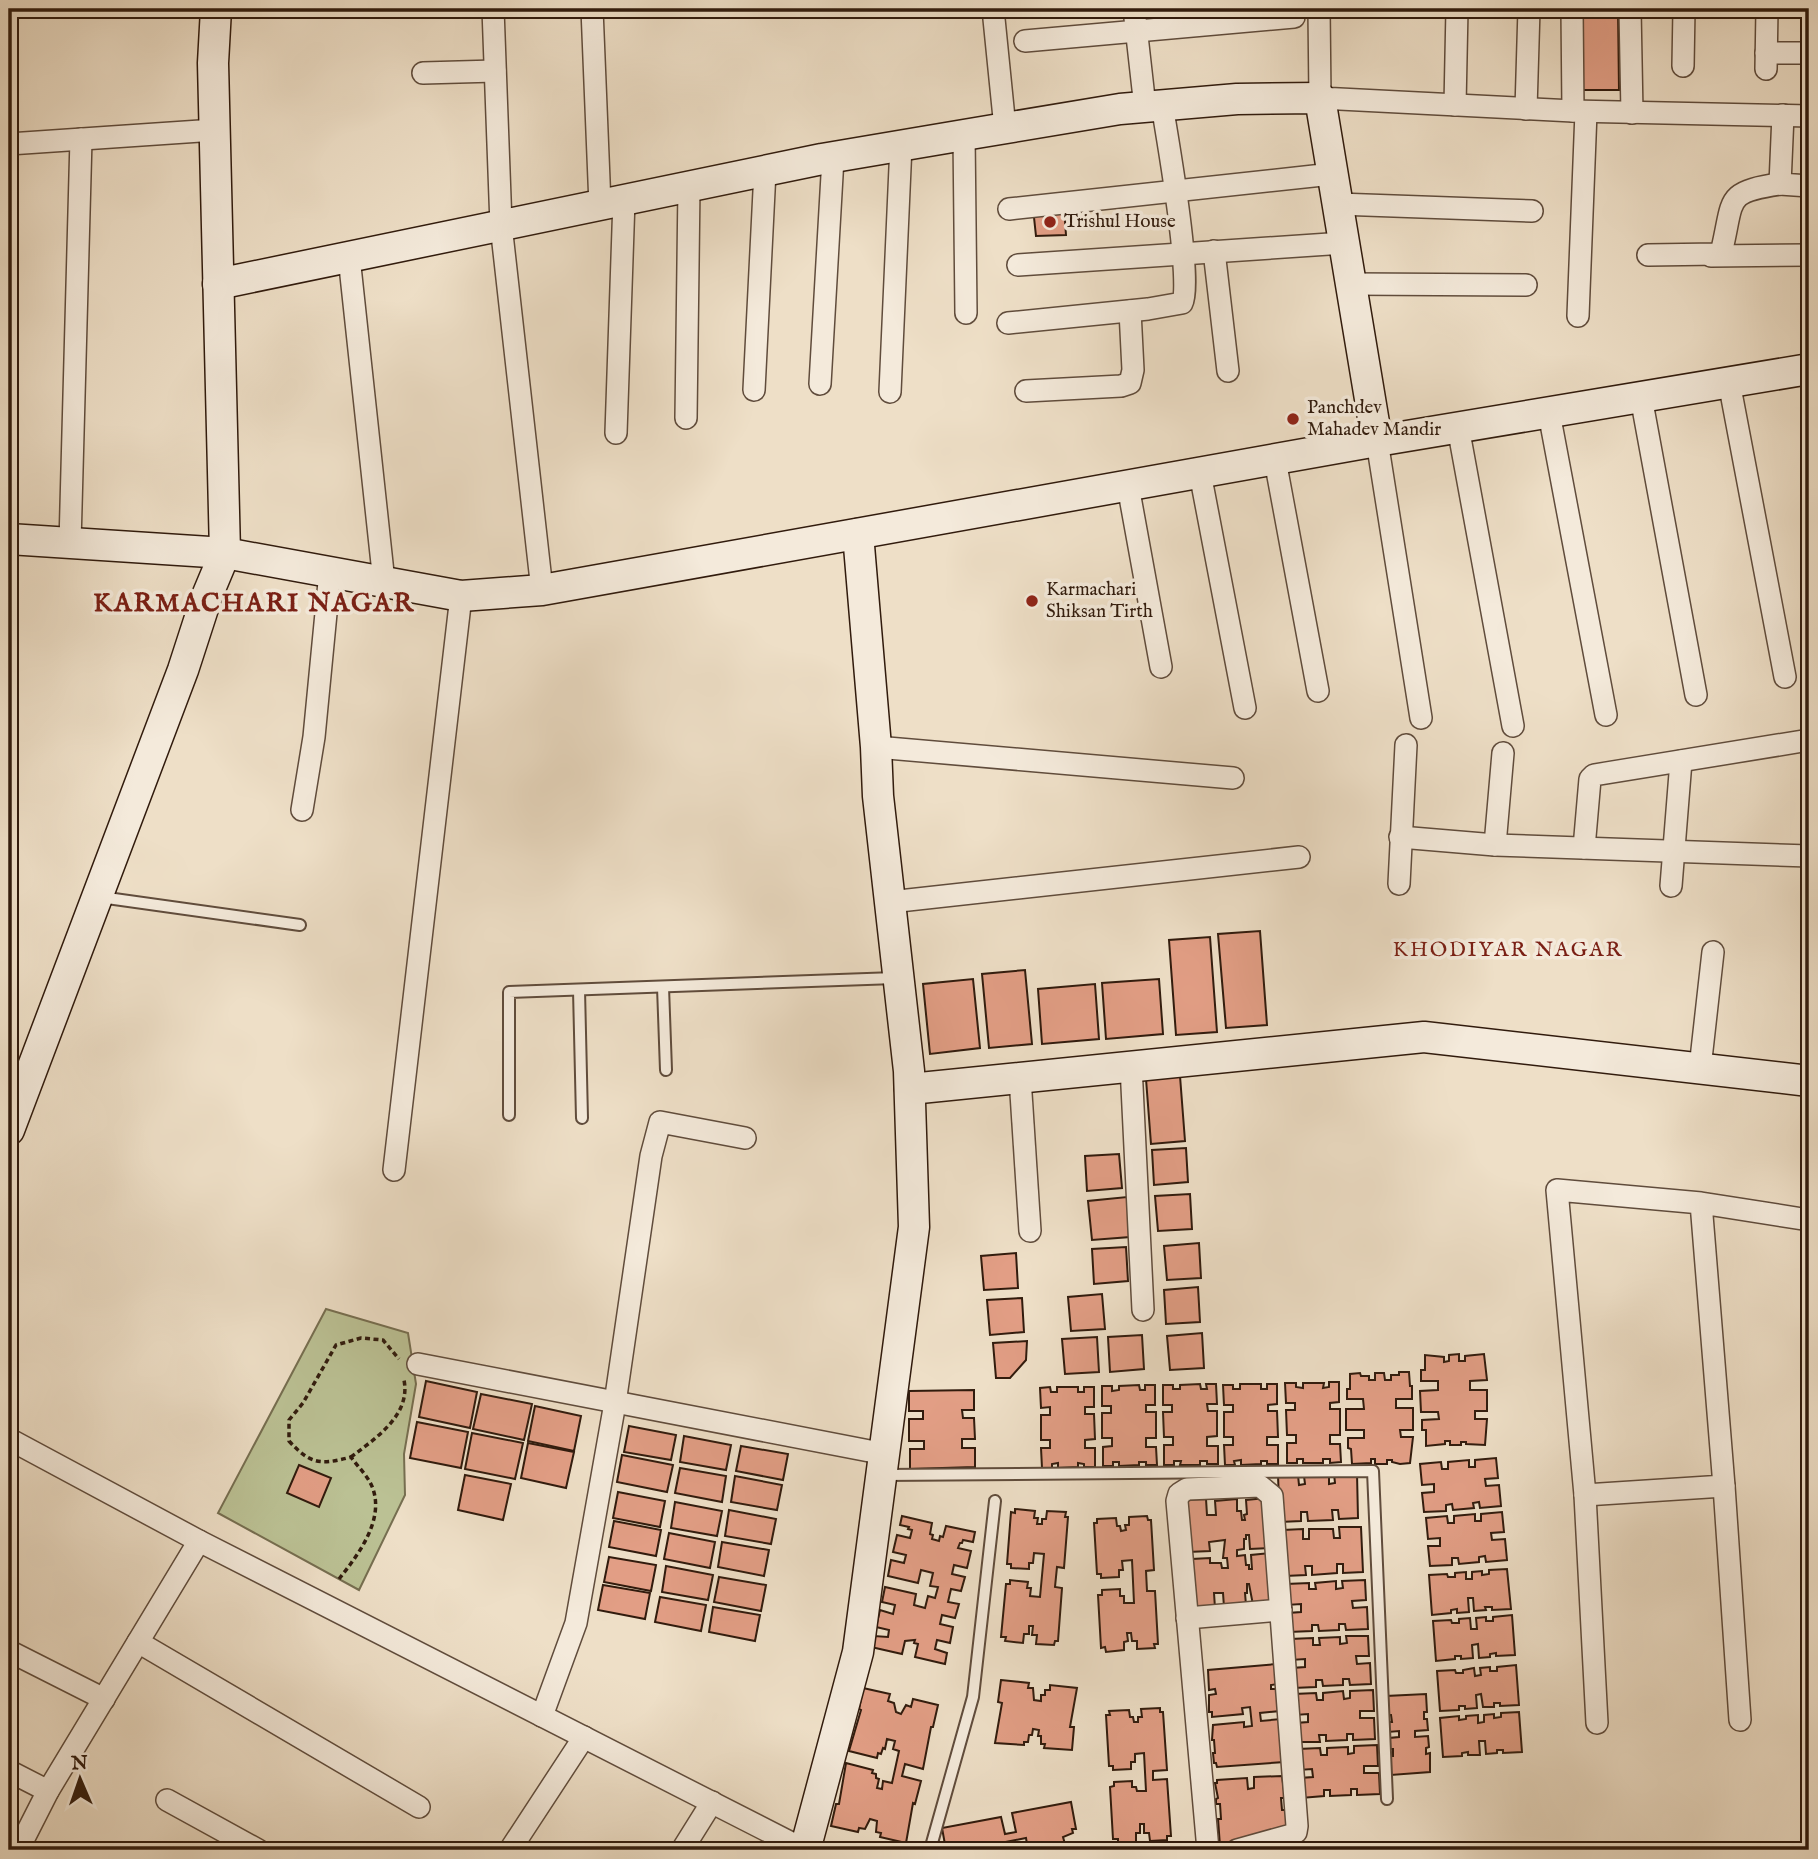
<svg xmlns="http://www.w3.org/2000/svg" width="1818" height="1859" font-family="'IM FELL English',serif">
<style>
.green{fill:#bbc194;stroke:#766e50;stroke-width:2}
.building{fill:#e29e85;stroke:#311b0d;stroke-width:2}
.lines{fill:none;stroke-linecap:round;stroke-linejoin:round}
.lane-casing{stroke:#604c3c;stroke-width:14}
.street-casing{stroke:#604c3c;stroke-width:24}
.secondary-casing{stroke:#311b0d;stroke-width:33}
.path{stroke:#311b0d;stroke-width:3.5;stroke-dasharray:5 3.5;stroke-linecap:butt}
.lane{stroke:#f4eadb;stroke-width:10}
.street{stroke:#f4eadb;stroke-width:21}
.secondary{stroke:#f4eadb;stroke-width:30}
.poi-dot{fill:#8f2418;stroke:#f4eadb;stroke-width:2.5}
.labels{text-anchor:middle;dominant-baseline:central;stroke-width:7;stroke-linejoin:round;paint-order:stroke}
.poi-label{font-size:19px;fill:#311b0d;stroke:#f4eadb;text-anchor:start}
.neighbourhood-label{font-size:21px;letter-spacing:2px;fill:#7a1f14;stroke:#f4eadb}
.district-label{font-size:26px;font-weight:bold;letter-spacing:2px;fill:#7a1f14;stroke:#f4eadb}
</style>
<rect width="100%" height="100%" fill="#eedfc7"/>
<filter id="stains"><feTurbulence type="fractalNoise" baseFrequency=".00286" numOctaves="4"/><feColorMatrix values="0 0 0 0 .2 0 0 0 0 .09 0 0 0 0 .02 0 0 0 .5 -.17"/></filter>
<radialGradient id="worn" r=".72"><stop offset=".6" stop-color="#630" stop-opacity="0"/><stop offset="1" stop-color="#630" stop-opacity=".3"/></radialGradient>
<path class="green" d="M326 1309 408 1333 416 1384 404 1454 405 1495 359 1590 218 1513Z"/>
<g class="building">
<path d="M1578 9H1618L1619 90H1579Z"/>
<path d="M1064 207 1066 235 1036 236 1033 208Z"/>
<path d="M1260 931 1267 1025 1226 1028 1218 934Z"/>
<path d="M1210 937 1217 1032 1176 1035 1169 940Z"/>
<path d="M1025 970 1032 1044 989 1048 982 974Z"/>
<path d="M973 979 980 1048 930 1054 923 984Z"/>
<path d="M1159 979 1163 1034 1106 1039 1102 983Z"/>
<path d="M1095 984 1099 1039 1042 1044 1038 989Z"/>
<path d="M1180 1076 1185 1141 1151 1144 1146 1079Z"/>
<path d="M1186 1148 1188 1182 1154 1185 1152 1150Z"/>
<path d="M1119 1154 1122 1188 1087 1191 1085 1156Z"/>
<path d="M1190 1194 1192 1229 1158 1231 1155 1196Z"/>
<path d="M1127 1197 1130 1237 1092 1240 1088 1201Z"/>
<path d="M1199 1243 1201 1278 1167 1280 1164 1246Z"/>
<path d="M1126 1247 1128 1281 1094 1284 1092 1249Z"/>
<path d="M1016 1253 1018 1288 984 1290 981 1256Z"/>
<path d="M1198 1287 1200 1322 1166 1324 1164 1290Z"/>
<path d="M1102 1294 1105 1329 1071 1331 1068 1297Z"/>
<path d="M1022 1298 1024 1332 990 1335 987 1300Z"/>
<path d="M1202 1333 1204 1368 1170 1370 1167 1336Z"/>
<path d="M1142 1335 1144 1369 1110 1372 1108 1337Z"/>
<path d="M1097 1337 1099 1372 1065 1374 1062 1339Z"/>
<path d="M1027 1341 1026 1360 1010 1378H996L993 1343Z"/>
<path d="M1459 1354V1361H1465V1356L1484 1354 1487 1380 1470 1381V1390H1487V1411H1475V1419H1487L1485 1445 1466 1444V1442H1461V1445H1450V1441H1445V1444L1426 1446V1430H1422V1420L1439 1419 1438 1412H1421L1420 1391 1438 1390V1381H1421V1370H1425V1355L1444 1357V1362L1449 1361V1355Z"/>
<path d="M1399 1372H1409L1410 1386H1412V1399H1396V1408H1413V1430H1400L1401 1437H1413L1410 1463 1400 1464 1392 1462V1460H1387V1464H1375V1459H1371V1463L1352 1464 1351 1449 1348 1448V1438H1364V1430H1346V1409H1364L1363 1399H1347V1389H1350V1374L1360 1373 1361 1376H1369V1380H1375V1373H1384L1385 1380H1391V1375H1399Z"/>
<path d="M426 1381 477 1392 470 1428 419 1417Z"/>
<path d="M1329 1382H1339V1402L1330 1403V1409H1340V1435H1330V1444H1340L1341 1462 1330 1463V1459H1323V1463H1303V1459H1297V1463H1287V1443H1296V1435H1287L1286 1410H1295V1403H1286L1285 1383H1296V1387L1303 1388V1383H1324L1323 1388 1329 1387Z"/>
<path d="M1200 1384 1201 1389H1207L1206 1384H1216L1217 1404H1207L1208 1411H1217V1436L1207 1437V1446H1218V1464H1207V1461H1200V1465H1180L1181 1461H1174V1465H1164V1445H1173V1437H1164L1163 1412H1172V1405H1163V1385H1173V1389H1180V1385Z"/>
<path d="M1240 1384H1261V1389H1267V1384H1277V1404L1268 1405V1411H1277L1278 1437H1267V1445H1278V1464H1267V1461H1261V1464L1241 1465V1460L1234 1461 1235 1465H1225L1224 1445H1233V1437H1224V1412H1233V1405H1224L1223 1385H1233V1389H1240Z"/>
<path d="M1139 1385 1140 1390H1145V1385H1155V1405H1146V1412H1156V1438H1146V1447H1156L1157 1465H1146V1462H1139V1465L1119 1466V1462H1113V1466H1103V1447L1112 1446V1438H1102V1413H1111V1406H1102V1386H1112V1391L1119 1390V1386Z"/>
<path d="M1050 1387 1051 1392H1057V1387H1078V1392H1084V1387H1094V1407H1085V1414H1094L1095 1439 1085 1440V1448H1095V1467H1084V1464L1078 1463V1467L1058 1468V1463L1052 1464V1468H1042L1041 1448H1050V1440H1041V1415H1050V1407L1041 1408 1040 1388Z"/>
<path d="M974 1390V1410H962L963 1418H974L975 1439H962V1448H975V1467L910 1469V1449H924V1441H909V1419H923V1411H909V1391Z"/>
<path d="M481 1394 532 1404 524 1440 473 1429Z"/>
<path d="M535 1406 581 1416 574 1451 528 1441Z"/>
<path d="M417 1422 468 1432 461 1468 410 1458Z"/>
<path d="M629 1426 676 1435 671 1460 624 1452Z"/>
<path d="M472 1433 523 1443 515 1479 465 1469Z"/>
<path d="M684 1436 731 1445 726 1470 680 1462Z"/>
<path d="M528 1443 574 1452 566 1488 521 1478Z"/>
<path d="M741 1446 788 1454 783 1480 736 1471Z"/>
<path d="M622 1455 673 1465 667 1492 617 1482Z"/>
<path d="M1496 1458 1498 1478 1485 1479 1486 1486 1499 1485 1501 1506 1480 1508 1479 1502 1473 1503 1474 1508 1453 1510 1452 1504 1446 1505V1511L1424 1512 1422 1493 1434 1492V1484L1422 1485 1420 1464 1441 1462 1442 1469H1448V1462L1469 1460V1467H1475V1460Z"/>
<path d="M299 1465 331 1478 319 1507 287 1493Z"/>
<path d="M680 1468 726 1476 722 1502 675 1493Z"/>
<path d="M1357 1473 1358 1518 1339 1519 1338 1510H1332L1333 1520 1308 1521 1307 1512H1301V1521L1280 1522 1278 1476 1298 1475 1299 1485 1305 1484 1304 1476 1329 1475V1484L1335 1483 1334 1474Z"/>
<path d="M465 1475 511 1484 503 1520 458 1510Z"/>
<path d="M735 1476 782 1485 777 1510 731 1502Z"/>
<path d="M618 1492 665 1501 660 1527 613 1518Z"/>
<path d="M1266 1498 1270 1548 1250 1549 1249 1535H1246V1539H1244V1549L1237 1550V1556L1245 1555 1246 1565H1249V1569H1252L1251 1555 1270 1553 1274 1603 1253 1605 1249 1584H1247V1593H1245L1246 1605 1224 1607 1223 1593H1214L1215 1608 1197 1609 1192 1559 1210 1558V1563H1221L1222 1568H1228L1227 1558H1223L1225 1540 1209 1542 1210 1551 1188 1552 1184 1500 1206 1499 1207 1515H1216L1215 1501 1237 1499V1511H1241L1242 1520H1245L1244 1515 1247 1514 1246 1500Z"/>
<path d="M675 1502 722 1511 717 1536 671 1528Z"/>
<path d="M1015 1509 1035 1511 1034 1518H1038L1037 1524H1042V1519H1046L1047 1511 1066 1512 1065 1517H1068L1064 1568 1057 1567 1055 1587 1062 1588 1058 1641H1055L1054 1645 1036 1644 1037 1635H1032L1033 1626H1029V1634H1024L1023 1643 1005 1641 1006 1637H1001L1006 1584H1010V1580L1028 1582 1027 1588H1031L1030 1596 1040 1597 1044 1554 1034 1553 1033 1563H1029V1569L1011 1568V1564H1007L1011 1512 1015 1513Z"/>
<path d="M729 1510 776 1519 771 1544 725 1536Z"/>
<path d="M1502 1512 1504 1532 1491 1533 1492 1540 1505 1539 1507 1560 1486 1562 1485 1556 1479 1557V1562L1459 1564 1458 1558H1452V1565L1430 1566 1428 1546H1440V1538L1428 1539 1426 1518 1447 1516 1448 1523H1454V1516L1475 1514V1521H1481V1514Z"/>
<path d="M902 1516 932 1523 930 1534 933 1535 932 1539 939 1541 940 1536 943 1537 946 1526 975 1532 973 1542 963 1540 962 1543H960L958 1548 971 1551 967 1568 954 1565 952 1574 965 1577 961 1591 951 1589 948 1602 959 1604 955 1618 942 1615 940 1624 953 1627 950 1643 937 1640 935 1649 947 1653 945 1664 915 1657 918 1644 914 1643 915 1640 905 1641 902 1654 871 1647 874 1636 888 1637 889 1630 876 1627 880 1610 893 1614 895 1605 882 1602 885 1587 916 1594 914 1605 925 1608 928 1596 935 1598 938 1587 930 1586 933 1573 921 1570 918 1583 888 1576 891 1560 904 1563 906 1555 893 1552 897 1535 910 1538 912 1530 908 1529 909 1527 900 1525Z"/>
<path d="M1147 1516 1148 1520H1151L1154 1570 1146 1571 1147 1591H1155L1158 1644H1154L1155 1648 1137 1649V1641H1132L1131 1633H1127L1128 1641 1124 1642V1650L1106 1652 1105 1647 1101 1648 1098 1595H1102V1590L1120 1589V1596H1124V1603H1134L1132 1560 1122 1561 1123 1570H1119V1577L1101 1578V1574H1097L1094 1523H1097V1519L1116 1518 1117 1526H1120L1121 1531 1126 1530 1125 1525H1129V1517Z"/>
<path d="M614 1521 661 1530 656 1556 609 1547Z"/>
<path d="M1339 1527H1361L1363 1572 1343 1573V1564H1337V1573L1312 1575V1566H1305L1306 1575 1285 1576 1283 1530 1303 1529V1539H1309V1529H1333L1334 1538H1340Z"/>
<path d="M669 1533 715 1542 710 1568 664 1559Z"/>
<path d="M722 1542 769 1550 764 1576 718 1567Z"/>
<path d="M609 1557 656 1565 651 1591 604 1582Z"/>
<path d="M666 1566 713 1575 708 1600 662 1592Z"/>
<path d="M1507 1569 1511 1609 1492 1610V1607H1485L1486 1610 1474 1611 1473 1598H1468L1469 1612 1457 1613V1609L1451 1610V1613L1432 1615 1429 1575 1447 1574 1448 1577H1455V1573L1466 1572V1579H1472V1572L1482 1571V1575L1489 1574V1570Z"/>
<path d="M719 1577 766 1585 761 1611 714 1602Z"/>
<path d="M1365 1580 1366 1600 1352 1601 1353 1608 1367 1607 1368 1629 1346 1630 1345 1624H1339V1630L1319 1631 1318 1625H1312V1631L1289 1632 1288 1613 1301 1612V1604L1287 1605 1286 1584 1309 1583V1589H1316L1315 1583 1336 1581V1589L1343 1588 1342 1581Z"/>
<path d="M603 1585 650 1593 645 1619 598 1610Z"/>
<path d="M660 1597 706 1605 701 1631 655 1622Z"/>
<path d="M713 1607 760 1615 755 1641 709 1632Z"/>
<path d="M1512 1615 1515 1655 1496 1656V1653L1490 1654V1657L1479 1658 1478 1644 1472 1645 1473 1658 1461 1659V1656H1455V1659L1436 1661 1433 1621 1451 1620 1452 1623H1459V1619L1470 1618 1471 1629H1477L1476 1618 1486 1617V1621H1493V1617Z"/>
<path d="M1346 1636H1368L1369 1656H1356L1357 1664 1370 1663 1371 1684 1350 1685 1349 1679H1343V1685L1323 1686 1322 1680H1316V1687L1293 1688 1292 1668 1305 1667V1659L1291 1660 1290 1639 1313 1638V1645H1320L1319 1638 1340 1637V1644L1347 1643Z"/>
<path d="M1277 1664 1278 1684 1271 1685V1689H1278L1280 1711 1260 1713 1261 1721 1281 1719 1284 1762 1217 1767 1216 1763H1214L1213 1753H1215L1214 1740H1212L1213 1725 1244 1722V1727L1252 1726 1250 1707 1242 1708 1243 1714 1212 1717V1712H1209V1695L1216 1694 1215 1689 1209 1690 1208 1670Z"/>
<path d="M1516 1665 1519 1705 1500 1706V1703H1494V1707H1483L1481 1694 1476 1695 1477 1708 1465 1709V1706H1459V1710L1440 1711 1437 1671 1455 1670 1456 1673H1463V1670L1474 1668 1475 1676 1481 1675 1480 1668 1490 1667V1671H1497V1667Z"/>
<path d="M1001 1680 1029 1683 1028 1688H1033L1034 1700 1041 1701V1695H1045V1690H1050V1685L1077 1688 1070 1727H1074L1072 1750 1044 1748 1045 1744H1041V1736H1038L1039 1730 1033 1729 1032 1735H1029L1028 1742H1024V1745L995 1743 1002 1703 998 1702Z"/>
<path d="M863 1688 890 1694 888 1701 894 1703 896 1712 901 1714 906 1705 911 1707 913 1699 938 1705 933 1727H931L923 1769 905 1764 902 1776 921 1781 915 1804 913 1803 906 1843 880 1837 881 1833 876 1832 877 1821 870 1819 865 1829 859 1828 858 1832 831 1826 836 1804H839L846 1763 873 1770 872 1773 876 1774V1778L879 1779 877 1788 882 1789 883 1781 892 1783 899 1751 893 1749 895 1741 887 1739 885 1749 883 1748 881 1754 878 1753 877 1758 849 1751 861 1710 859 1709Z"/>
<path d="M1373 1690 1374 1711H1360V1718H1374L1375 1739 1353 1740V1734H1347V1740L1326 1741V1735H1319L1320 1742H1297L1296 1723 1308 1722V1714L1295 1715 1294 1694 1316 1693 1317 1700H1323V1693L1343 1691 1344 1699 1350 1698V1691Z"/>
<path d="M1426 1694 1427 1712H1424V1719H1427L1428 1730 1415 1731V1737L1428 1736 1429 1747 1426 1748V1754L1430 1753V1772L1391 1775 1390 1756H1393V1749H1389V1738L1399 1737V1731L1388 1732V1722H1392L1391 1715H1387L1386 1696Z"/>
<path d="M1160 1708V1712H1163L1167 1770 1153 1771V1780L1167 1779 1171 1836H1167V1840L1150 1841 1149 1833H1144V1824H1140V1833H1136V1842L1118 1843V1839H1113L1110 1787 1114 1786V1782L1132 1781V1787H1136L1137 1791H1146L1144 1753 1135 1754V1762H1131V1769L1113 1770V1766H1109L1106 1715H1110L1109 1711 1129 1710 1130 1717H1133L1134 1722H1138V1717H1142L1141 1709Z"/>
<path d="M1519 1712 1522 1752 1503 1753V1750H1497V1753L1486 1754 1485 1741H1479L1480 1755H1468V1752L1462 1753V1756L1443 1757 1440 1718 1459 1716V1720L1466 1719V1716L1478 1715V1723L1484 1722V1715L1494 1714V1718L1501 1717V1713Z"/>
<path d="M1377 1745 1378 1766H1364V1773H1379L1380 1794 1357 1795V1789H1351V1795L1330 1796V1790H1324V1796L1301 1798 1300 1778 1313 1777 1312 1769 1299 1770 1298 1749 1320 1748 1321 1755H1327V1748L1348 1747V1754L1354 1753V1746Z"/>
<path d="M1282 1776 1285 1798H1281L1282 1810H1287L1286 1828 1233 1846H1220L1218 1819H1221L1220 1804H1216V1799L1218 1798 1215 1783H1217V1780L1247 1778 1248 1789 1254 1788V1777Z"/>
<path d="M1071 1802 1076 1829H1072L1073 1833 1063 1837 1065 1844H1075L1076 1849 1080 1850H1032H1035L1034 1843 1027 1844 1026 1838 995 1844V1850H946L942 1828 1001 1817 1005 1834 1016 1832 1012 1813Z"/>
</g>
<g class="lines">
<defs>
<g id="lane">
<path d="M100 897 300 925"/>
<path d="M663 987 666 1070"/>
<path d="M579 990 582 1118"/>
<path d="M509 1115V992L895 978"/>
<path d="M883 1475 1373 1471 1387 1799"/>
<path d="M930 1850 973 1697 995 1501"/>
</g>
<g id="street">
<path d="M493 9 501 225 542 590"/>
<path d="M592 9 600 205"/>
<path d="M993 9 1005 128"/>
<path d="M1134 9 1145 107"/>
<path d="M1319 9 1320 98 1573 111 1809 116"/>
<path d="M1572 9 1573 111"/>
<path d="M1630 9 1632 113"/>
<path d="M1025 41 1294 17"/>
<path d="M1766 53H1809"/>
<path d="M1683 66 1684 9"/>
<path d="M1766 69 1767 9"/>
<path d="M423 73 495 71"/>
<path d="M1455 105 1457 9"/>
<path d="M1526 109 1529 9"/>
<path d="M1783 115 1780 184 1809 186"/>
<path d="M964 135 966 313"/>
<path d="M9 144 215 130"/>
<path d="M1338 204 1532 211"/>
<path d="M1009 209 1332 174"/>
<path d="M1214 251 1228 371"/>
<path d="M1648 255 1718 254 1722 249C1734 199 1724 192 1780 184"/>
<path d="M1711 256 1809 255"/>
<path d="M349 257 384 582"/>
<path d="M1018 265 1344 243"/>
<path d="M1351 284 1526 285"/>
<path d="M1578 316 1586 112"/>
<path d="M1008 323 1148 309 1182 303C1193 284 1167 135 1162 105"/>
<path d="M1729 382 1785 677"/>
<path d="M820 384 833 158"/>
<path d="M754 390 765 171"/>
<path d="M1026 391 1121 386 1130 383 1133 370 1130 311"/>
<path d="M890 392 901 145"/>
<path d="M1641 397 1696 695"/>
<path d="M1549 413 1606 715"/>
<path d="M686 418 689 187"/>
<path d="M1458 427 1513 726"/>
<path d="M616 433 624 200"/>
<path d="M1377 441 1421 718"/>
<path d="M1275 460 1318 691"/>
<path d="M1200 473 1245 708"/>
<path d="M1128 486 1161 667"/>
<path d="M70 543 81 139"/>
<path d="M876 747 1233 778"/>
<path d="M302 810 314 737 330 572"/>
<path d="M1400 837 1495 845 1809 856"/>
<path d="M1495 845 1503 753"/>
<path d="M1584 848 1590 779 1594 775 1809 740"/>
<path d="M1399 884 1406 745"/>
<path d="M1671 886 1681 761"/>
<path d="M890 902 1299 857"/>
<path d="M1131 1066 1143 1310"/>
<path d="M1700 1068 1713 952"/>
<path d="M1020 1078 1030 1231"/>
<path d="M394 1170 461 596"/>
<path d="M1701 1203 1724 1486 1585 1495 1557 1190 1701 1203 1809 1220"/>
<path d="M418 1364 885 1454"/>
<path d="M9 1439 199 1541 805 1850"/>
<path d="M1724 1486 1740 1720"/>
<path d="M1585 1495 1597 1723"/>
<path d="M1187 1618 1281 1610"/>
<path d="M138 1642 419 1807"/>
<path d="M9 1651 104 1699"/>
<path d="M542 1716 576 1623 615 1403 651 1156 660 1122 745 1138"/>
<path d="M9 1771 48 1791"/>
<path d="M167 1800 258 1850"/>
<path d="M18 1850 48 1791 199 1541"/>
<path d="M510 1850 584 1737"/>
<path d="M682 1850 712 1802"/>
<path d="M1208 1850 1177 1501 1179 1494 1187 1489 1260 1486 1272 1496 1297 1826 1296 1832 1291 1835 1237 1850"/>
</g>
<g id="secondary">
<path d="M218 284 822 159 964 135 1120 109 1237 99 1320 98 1377 441"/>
<path d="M9 539 225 553 461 596 542 590 1377 441 1809 369"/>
<path d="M910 1089 1424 1037 1809 1081"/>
<path d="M9 1130 183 670 207 596 225 553 213 63 216 9"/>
<path d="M805 1850 858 1652 914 1227 909 1071 878 796 876 747 858 534"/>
</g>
</defs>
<use href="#lane" class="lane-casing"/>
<use href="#street" class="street-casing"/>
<use href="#secondary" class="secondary-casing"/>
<g class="path">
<path d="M351 1457C376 1438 411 1415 404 1380"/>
<path d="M339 1579C358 1555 384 1521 373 1489 369 1477 358 1467 351 1457 321 1465 311 1465 289 1441V1420L303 1403 336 1345 361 1338 383 1340 399 1359"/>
</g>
<use href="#lane" class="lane"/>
<use href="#street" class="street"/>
<use href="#secondary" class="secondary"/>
</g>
<g class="poi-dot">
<circle cx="1050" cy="222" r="7"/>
<circle cx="1293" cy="419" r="7"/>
<circle cx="1032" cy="601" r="7"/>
</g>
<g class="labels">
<g class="poi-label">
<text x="1064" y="222">Trishul House</text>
<text x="1307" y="408">Panchdev<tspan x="1307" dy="22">Mahadev Mandir</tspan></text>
<text x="1046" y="590">Karmachari<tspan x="1046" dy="22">Shiksan Tirth</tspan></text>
</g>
<g class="neighbourhood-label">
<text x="1508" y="950">KHODIYAR NAGAR</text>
</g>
<g class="district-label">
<text x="254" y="603">KARMACHARI NAGAR</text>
</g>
</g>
<rect width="1818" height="1859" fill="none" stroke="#eedfc7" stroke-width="35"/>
<rect x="10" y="10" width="1797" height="1838" fill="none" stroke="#311b0d" stroke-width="3.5"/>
<rect x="18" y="18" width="1783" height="1824" fill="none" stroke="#311b0d" stroke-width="2"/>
<g transform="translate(80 1779) rotate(358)" stroke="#f4eadb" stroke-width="5" paint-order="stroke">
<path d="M0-5L12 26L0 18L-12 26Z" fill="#311b0d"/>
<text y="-10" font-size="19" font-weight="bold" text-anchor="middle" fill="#311b0d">N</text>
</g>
<rect width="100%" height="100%" filter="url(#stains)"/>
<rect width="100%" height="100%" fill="url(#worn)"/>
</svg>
